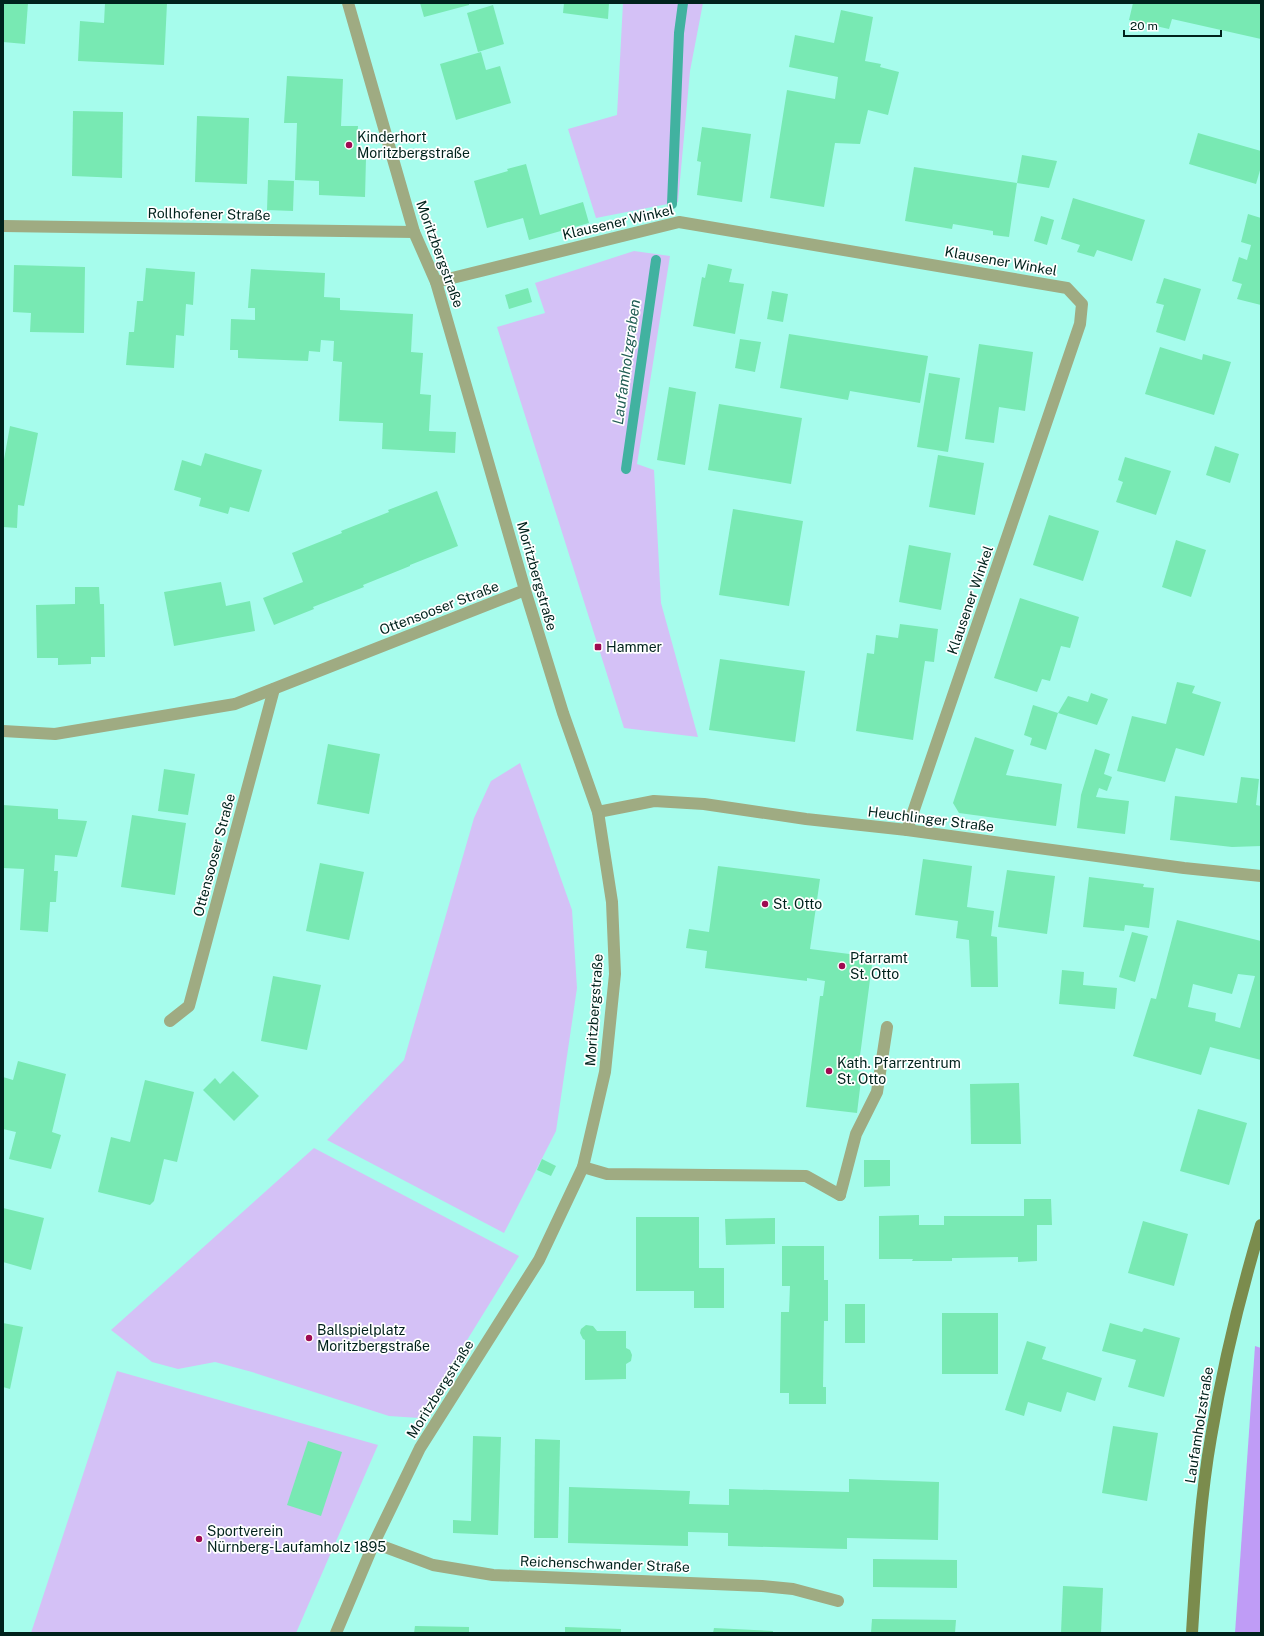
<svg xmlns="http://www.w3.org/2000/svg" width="1264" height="1636" font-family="'Public Sans',sans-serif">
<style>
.green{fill:#d4c1f6}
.forest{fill:#bf9cf6}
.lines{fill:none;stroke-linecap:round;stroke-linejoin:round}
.stream{stroke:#41b2a0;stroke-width:10}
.building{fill:#78e9b3;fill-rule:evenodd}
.service{stroke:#9fab82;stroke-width:12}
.minor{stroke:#9fab82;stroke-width:12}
.secondary{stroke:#7b8c4d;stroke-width:12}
.poi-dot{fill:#9f0a51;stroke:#fff;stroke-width:1.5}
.labels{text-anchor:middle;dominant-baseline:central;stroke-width:3.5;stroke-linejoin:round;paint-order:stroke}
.poi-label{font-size:14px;fill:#00221c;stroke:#fff;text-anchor:start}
.street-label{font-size:14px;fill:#00221c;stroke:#fff}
.water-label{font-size:15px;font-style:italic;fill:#225e55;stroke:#fff}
</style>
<rect width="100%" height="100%" fill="#a6fcec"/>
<g class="green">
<path d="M623 3H703L690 71 678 202 596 218 568 129 617 115Z"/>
<path d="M634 251 670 256 637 464 654 470 661 603 698 737 624 728 497 327 545 313 535 283Z"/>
<path d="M520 763 572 910 577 988 556 1131 504 1233 327 1140 404 1060 474 818 491 781Z"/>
<path d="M314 1148 519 1256 419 1418 389 1416 252 1372 215 1362 178 1369 152 1362 111 1330Z"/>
<path d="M117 1371 378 1445 296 1633H31Z"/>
</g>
<path class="forest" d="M1255 1346 1261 1348V1633H1235Z"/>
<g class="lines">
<g class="stream">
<path d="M672 204 679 33 683 3"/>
<path d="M626 469 656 260"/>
</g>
</g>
<g class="building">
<path d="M3 3H28L25 44 3 42Z"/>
<path d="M105 3H167L164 65 78 61 80 21 104 23Z"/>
<path d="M420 3H469V5L424 17Z"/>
<path d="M564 3H609L608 19 563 13Z"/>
<path d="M1133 3H1261V39L1172 19 1169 29 1129 20Z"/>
<path d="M493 5 504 44 478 52 467 13Z"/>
<path d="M841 10 873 17 865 61 881 64 880 67 899 72 888 115 868 110 860 144 835 143 824 207 770 198 787 90 835 99 838 77 789 67 795 35 834 43Z"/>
<path d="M481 52 486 70 500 66 511 103 456 120 440 64Z"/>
<path d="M287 76 343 79 341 126H358L356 158H366L365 197 319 195V181L295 180 297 123H284Z"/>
<path d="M73 111 123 112 122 178 72 176Z"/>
<path d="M197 116 249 118 247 184 195 182Z"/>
<path d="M702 127 751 134 742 202 697 195 701 162 697 161Z"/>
<path d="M1198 133 1261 151V167L1256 184 1189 164Z"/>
<path d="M1022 155 1057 161 1049 188 1017 183Z"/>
<path d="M526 164 540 215 583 202 589 223 529 240 523 218 487 228 474 181 508 171 507 169Z"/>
<path d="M914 167 1017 183 1009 237 993 235V231L953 224 952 229 905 221Z"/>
<path d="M268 180 294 181 293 211 267 210Z"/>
<path d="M1073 198 1145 220 1132 261 1097 250 1094 257 1077 252 1080 245 1061 239Z"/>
<path d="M1248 214 1261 218V305L1237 299 1242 284 1232 281 1239 257 1247 260 1251 245 1241 242Z"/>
<path d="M1041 216 1054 220 1047 245 1034 241Z"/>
<path d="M708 264 732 269 729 282 744 284 735 334 693 326 702 277 705 278Z"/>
<path d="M14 265 85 267 84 333 30 332 31 313 13 312Z"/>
<path d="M146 268 195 272 193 305 186 304 184 336 176 335 174 368 126 365 129 332H134L137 301H143Z"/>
<path d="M251 269 325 273 324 297 340 298V310L413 314 411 352 423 353 420 394 431 395 429 431 456 432 455 453 382 449 383 423 339 421 342 362 333 361 334 341 321 340 320 352 309 351 308 361 238 358V350H230L231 319 255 320V308H248Z"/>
<path d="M1164 278 1201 289 1185 341 1156 332 1164 305 1156 303Z"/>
<path d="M528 288 532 302 509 309 505 295Z"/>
<path d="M772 291 788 294 783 322 767 319Z"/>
<path d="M789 334 928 356 920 403 850 391 848 400 780 388Z"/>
<path d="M740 339 761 342 755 372 735 368Z"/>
<path d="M979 344 1033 352 1025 411 999 407 994 443 965 439Z"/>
<path d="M1160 347 1202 360 1203 354 1231 362 1214 415 1145 394Z"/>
<path d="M929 373 960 378 948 452 917 447Z"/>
<path d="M669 387 696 392 685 465 657 460Z"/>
<path d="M719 404 802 418 791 484 708 470Z"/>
<path d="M10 426 38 433 24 506 18 505 17 528 3 527V465Z"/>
<path d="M1215 446 1239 454 1230 483 1206 475Z"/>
<path d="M205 453 262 470 249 512 230 507 228 514 199 506 201 498 174 490 182 460 201 466Z"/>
<path d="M938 455 984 463 975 515 929 507Z"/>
<path d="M1125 457 1171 471 1156 515 1116 502 1123 482 1118 480Z"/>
<path d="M437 491 458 546 410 565V566L363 585 364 587 313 607 314 609 274 625 263 598 303 582 292 553 342 533 341 531 389 512 388 510Z"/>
<path d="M733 509 803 521 789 606 719 595Z"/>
<path d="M1049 515 1099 531 1083 581 1033 565Z"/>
<path d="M1176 540 1206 550 1191 597 1162 587Z"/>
<path d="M909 545 951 553 941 610 899 602Z"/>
<path d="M221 582 226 606 250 601 255 631 174 646 164 592Z"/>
<path d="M75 587H99L100 604H104L105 657H91V664L58 665V658H37L36 605 75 604Z"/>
<path d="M1020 598 1079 617 1070 648 1061 646 1050 681 1042 679 1037 692 994 678Z"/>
<path d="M900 624 938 629 934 662 925 661 913 740 856 731 867 653 874 654 876 635 898 638Z"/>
<path d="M720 659 805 671 795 742 709 730Z"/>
<path d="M1177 682 1195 686 1192 693 1221 702 1204 756 1176 748 1165 782 1117 771 1132 716 1166 724Z"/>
<path d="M1091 693 1108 699 1097 725 1058 713 1068 696 1088 702Z"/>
<path d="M1033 705 1058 713 1046 750 1030 745 1032 738 1024 735Z"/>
<path d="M975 737 1014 750 1006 775 1062 784 1056 826 959 813 953 803Z"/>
<path d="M328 744 380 754 369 814 317 804Z"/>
<path d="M1095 749 1110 754 1104 774 1112 777 1107 791 1099 788 1096 797 1129 801 1125 834 1077 828 1081 795Z"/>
<path d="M164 769 195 774 188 815 158 811Z"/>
<path d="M1241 777 1259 779 1256 805 1261 806V846L1232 847 1170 840 1175 796 1237 803Z"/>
<path d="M3 805 58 809V819L87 821 77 857 55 855 54 871H58L56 902H50L48 932 20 930 24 869 3 868Z"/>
<path d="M132 815 186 823 175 895 121 887Z"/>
<path d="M923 859 972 866 967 907 994 911 991 936 997 937 998 987H971L969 940 956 938 958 921 915 915Z"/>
<path d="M320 863 364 872 349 940 306 931Z"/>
<path d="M718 866 820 879 810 949 873 957 858 1071 862 1072 857 1113 806 1107 820 996H823L825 981 807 978V981L705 968 707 951 686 948 689 929 709 932Z"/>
<path d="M1007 870 1055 876 1047 934 998 927Z"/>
<path d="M1089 877 1144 884 1143 887 1154 888 1149 928 1125 925 1124 931 1083 927Z"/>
<path d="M1177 920 1261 941V1060L1210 1047 1201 1075 1133 1056 1151 998 1156 999ZM1238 974 1255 976 1240 1028 1215 1021 1216 1013 1188 1007 1193 984 1232 994Z"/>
<path d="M1132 932 1148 936 1135 982 1119 977Z"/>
<path d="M1062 970 1084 972 1083 985 1117 988 1115 1009 1059 1004Z"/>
<path d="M273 976 321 985 307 1050 261 1041Z"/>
<path d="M18 1061 66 1074 52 1132 61 1135 51 1169 9 1159 16 1132 3 1129V1077L13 1080Z"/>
<path d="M233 1071 259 1096 234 1121 203 1090 215 1078 220 1084Z"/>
<path d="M145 1080 194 1092 177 1162 164 1159 154 1201 150 1205 98 1192 111 1137 130 1142Z"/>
<path d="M1019 1083 1021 1144H971L970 1084Z"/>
<path d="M1198 1109 1247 1123 1229 1185 1180 1171Z"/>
<path d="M542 1159 556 1166 551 1176 537 1170Z"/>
<path d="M864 1160H890V1186L864 1187Z"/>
<path d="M1024 1199H1051L1052 1225H1037V1261L1018 1262V1257L956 1258H952V1261H912L913 1259H879V1216L919 1215V1225H944V1216H1024Z"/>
<path d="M3 1208 44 1218 31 1270 3 1262Z"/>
<path d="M636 1217H699V1268H724V1308H694V1291H636Z"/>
<path d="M775 1218V1244L726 1245 725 1219Z"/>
<path d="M1143 1221 1188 1234 1174 1286 1128 1273Z"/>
<path d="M782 1246H824V1280H828V1321H824L823 1387H826V1404H789V1393H780L781 1312H789L790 1286H782Z"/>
<rect x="845" y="1304" width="20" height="39"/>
<rect x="942" y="1313" width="56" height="61"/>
<path d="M3 1323 23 1327 10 1389 3 1387Z"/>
<path d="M1110 1323 1142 1332 1144 1328 1180 1338 1164 1397 1128 1387 1136 1360 1102 1351Z"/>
<path d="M586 1325 593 1326 597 1331H626V1348L630 1350 632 1355 631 1361 626 1364V1379L585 1380V1340L583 1339 580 1333 581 1329Z"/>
<path d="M1027 1341 1046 1347 1042 1359 1102 1378 1095 1401 1067 1392 1061 1412 1028 1402 1024 1416 1005 1410Z"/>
<path d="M1113 1426 1158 1433 1147 1501 1102 1493Z"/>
<path d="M473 1436 501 1437 498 1535 453 1533V1520L471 1521Z"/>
<path d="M535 1439 560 1440 558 1538H534Z"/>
<path d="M308 1441 342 1452 321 1516 287 1505Z"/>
<path d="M849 1479 939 1482 938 1540 847 1538V1549L728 1546V1533L688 1532V1546L568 1543 569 1487 690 1491 689 1504 729 1505V1489L849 1492Z"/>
<path d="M873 1559 957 1560V1588L873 1587Z"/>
<path d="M1063 1586 1103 1588 1101 1633H1061Z"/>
<path d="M872 1619 956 1620 955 1633H871Z"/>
<path d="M415 1626 469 1627V1633H414Z"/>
<path d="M565 1627 621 1629V1633H565Z"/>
<path d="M714 1628 773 1631V1633H713Z"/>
</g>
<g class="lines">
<g class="service">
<path d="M170 1021 189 1006 274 689"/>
<path d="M840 1195 856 1134 877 1092 887 1027"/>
</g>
<g class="minor">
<path d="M3 226 414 232"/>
<path d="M436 282 679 222 1067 288 1082 304 1080 324 907 830"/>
<path d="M3 731 55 734 235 704 525 590"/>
<path d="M598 812 654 801 704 804 806 819 907 830 1184 868 1261 876"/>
<path d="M583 1167 607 1174 806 1176 840 1195"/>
<path d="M374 1543 433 1565 493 1575 762 1586 793 1589 838 1601"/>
<path d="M336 1633 374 1543 420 1448 539 1260 583 1167 605 1072 615 974 612 902 598 812 563 713 525 590 436 282 414 232 348 3"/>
</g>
<path class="secondary" d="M1192 1633C1196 1569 1200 1500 1211 1437 1223 1365 1240 1295 1261 1225"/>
</g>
<g class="poi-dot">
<circle cx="349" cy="145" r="4"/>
<rect x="594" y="643" width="8" height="8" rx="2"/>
<circle cx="765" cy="904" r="4"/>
<circle cx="842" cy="966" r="4"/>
<circle cx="829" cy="1071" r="4"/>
<circle cx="309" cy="1338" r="4"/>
<circle cx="199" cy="1539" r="4"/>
</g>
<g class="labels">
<g class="poi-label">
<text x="357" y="137">Kinderhort<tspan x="357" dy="16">Moritzbergstraße</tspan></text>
<text x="606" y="647">Hammer</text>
<text x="773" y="904">St. Otto</text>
<text x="850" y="958">Pfarramt<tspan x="850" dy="16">St. Otto</tspan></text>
<text x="837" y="1063">Kath. Pfarrzentrum<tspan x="837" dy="16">St. Otto</tspan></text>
<text x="317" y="1330">Ballspielplatz<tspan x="317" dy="16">Moritzbergstraße</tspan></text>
<text x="207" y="1531">Sportverein<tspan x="207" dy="16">Nürnberg-Laufamholz 1895</tspan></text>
</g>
<g class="street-label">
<text transform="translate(209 214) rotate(1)">Rollhofener Straße</text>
<text transform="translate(618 222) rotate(-13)">Klausener Winkel</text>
<text transform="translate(440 254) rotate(70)">Moritzbergstraße</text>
<text transform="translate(1001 261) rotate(10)">Klausener Winkel</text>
<text transform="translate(537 576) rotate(74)">Moritzbergstraße</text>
<text transform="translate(970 600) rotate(-71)">Klausener Winkel</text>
<text transform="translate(439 608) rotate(-21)">Ottensooser Straße</text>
<text transform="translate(931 819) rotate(7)">Heuchlinger Straße</text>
<text transform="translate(214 855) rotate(-75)">Ottensooser Straße</text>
<text transform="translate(594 1010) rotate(-86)">Moritzbergstraße</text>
<text transform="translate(440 1389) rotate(-58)">Moritzbergstraße</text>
<text transform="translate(1199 1425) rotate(-81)">Laufamholzstraße</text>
<text transform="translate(605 1564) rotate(2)">Reichenschwander Straße</text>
</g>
<g class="water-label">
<text transform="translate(626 362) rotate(-82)">Laufamholzgraben</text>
</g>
</g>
<rect width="1264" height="1636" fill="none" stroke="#00221c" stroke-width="8"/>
<path d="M1124 30v6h97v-6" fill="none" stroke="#00221c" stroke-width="2"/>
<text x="1130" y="30" font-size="12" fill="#00221c" stroke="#ffffff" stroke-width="3" paint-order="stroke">20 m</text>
</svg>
